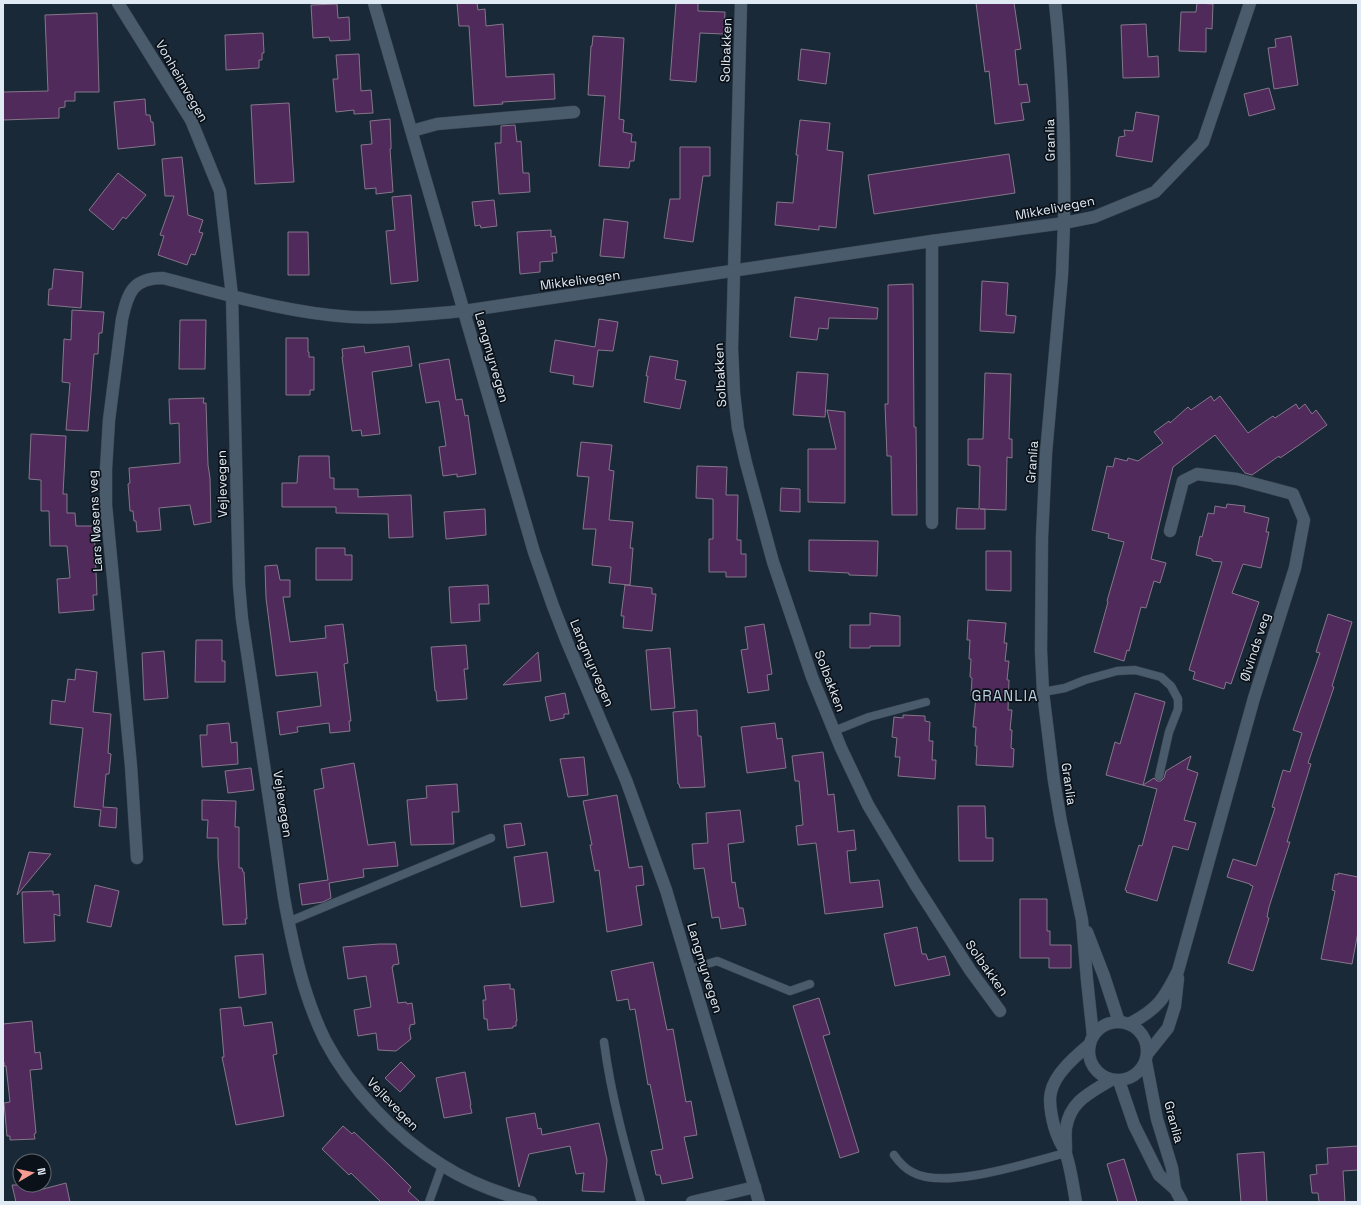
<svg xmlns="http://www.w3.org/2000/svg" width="1361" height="1205" font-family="'Space Grotesk',sans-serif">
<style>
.building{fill:#4f2a5b;stroke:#85768a}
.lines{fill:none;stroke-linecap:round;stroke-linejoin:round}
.service-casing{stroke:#394652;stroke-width:9}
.minor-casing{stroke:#394652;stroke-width:13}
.tertiary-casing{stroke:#394652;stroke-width:13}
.secondary-casing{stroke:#394652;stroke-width:13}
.service{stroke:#4a5b6b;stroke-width:8}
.minor{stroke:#4a5b6b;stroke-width:12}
.tertiary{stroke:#4a5b6b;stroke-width:12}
.secondary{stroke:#4a5b6b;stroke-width:12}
.labels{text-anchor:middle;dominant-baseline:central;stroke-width:3.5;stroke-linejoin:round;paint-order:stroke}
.street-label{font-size:13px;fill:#e0eaf4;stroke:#0b1118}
.quarter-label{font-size:15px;letter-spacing:1px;fill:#b9cde0;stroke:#0b1118}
</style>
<rect width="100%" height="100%" fill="#1a2938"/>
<g class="building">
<path d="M457 3H477L478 10 485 9 486 26 503 24 506 77 554 74 555 99 502 102 503 104 474 106 469 26H459Z"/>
<path d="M676 3H698V11L725 12 724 34 700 33 696 82 670 80Z"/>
<path d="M976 3H1014L1021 49 1015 50 1019 85 1027 84 1030 102 1021 103 1024 120 995 124 989 71 985 72Z"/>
<path d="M1197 3 1213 4 1212 29 1206 28V52L1179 51 1181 12H1196Z"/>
<path d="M337 4 338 18 349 17 350 40 330 41 329 37 313 38 311 5Z"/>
<path d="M97 13 99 92H75V101H65V107L59 108V118L3 120V92L48 91 45 15Z"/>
<path d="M1146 24 1148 57 1158 56 1159 77 1123 78 1121 25Z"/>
<path d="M263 33 264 53H262V60H259V68L226 70 225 35Z"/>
<path d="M593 36 624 38 619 119 624 120 623 132 632 134 631 142H636L634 161H630L629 168 599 166 605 96 588 95 591 46H592Z"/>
<path d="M1291 36 1298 85 1274 89 1268 48 1276 47 1275 39Z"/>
<path d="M801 49 830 53 826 84 798 80Z"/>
<path d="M359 54 361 91 371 90 373 113 354 114V110L336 112 333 79H338L336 55Z"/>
<path d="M1269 88 1275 109 1249 116 1244 94Z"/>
<path d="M145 99 146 115H150L151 122H153L155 145 118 149 114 102Z"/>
<path d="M289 103 294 182 255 184 251 105Z"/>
<path d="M1136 112 1159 116 1152 162 1116 156 1119 137 1125 136 1124 130 1133 131Z"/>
<path d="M390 119 391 143V149H390L393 192 376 194V188L365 189 361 145 372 144 370 121Z"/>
<path d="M800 120 830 123 827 150 843 152 836 228 819 226V230L775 225 777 202 793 203 798 155H796Z"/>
<path d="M515 125 517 142 521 141 523 173H529L530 192 499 194 495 143H501V126Z"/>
<path d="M680 147H710V176H703L693 242 664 238 670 199H680Z"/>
<path d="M1009 154 1015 193 874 214 868 175Z"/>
<path d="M182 157 188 215 203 220 199 232 203 233 195 255 191 254 187 265 158 255 164 236 160 235 174 196H165L162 159Z"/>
<path d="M118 173 146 195 126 219 123 217 113 230 89 210Z"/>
<path d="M411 195 418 281 391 284 386 231 395 230 392 197Z"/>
<path d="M494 200 497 226 481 228 480 225 475 226 472 202Z"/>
<path d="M604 219 628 222 624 258 600 256Z"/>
<path d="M551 230V237L555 236 557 253H552L553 261 540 262V272L520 274 517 232Z"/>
<path d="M288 232H308L309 275H288Z"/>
<path d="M54 269 83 272 81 308 48 305 49 289H52Z"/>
<path d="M982 281 1008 283 1006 315 1016 316 1014 333 980 331Z"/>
<path d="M913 284 914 427H916L917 515H892L891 456H887L885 404H888V285Z"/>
<path d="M795 297 878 308 877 319 829 318 828 329 819 328 817 340 790 337Z"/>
<path d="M72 310 104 312 102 333H99L98 354H94L88 431 66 430 70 383 62 382 64 339 71 340Z"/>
<path d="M599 319 618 322 613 351 598 350 593 387 573 384 574 376 550 372 555 340 595 347Z"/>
<path d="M180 320H206L205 369H179Z"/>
<path d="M286 338H308V352H309V357H314V390H310V395H286Z"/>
<path d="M364 346 365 353 409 346 412 366 372 372 380 434 362 436 361 430 352 431 342 357H343L342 349Z"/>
<path d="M650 356 678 361 675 379 686 381 680 409 644 402 648 376H646Z"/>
<path d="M449 359 456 400 462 399 465 416 468 415 476 474 457 477V474L443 476 439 447 446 446 439 401 426 403 419 364Z"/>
<path d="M797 372 828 374 825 417 793 415Z"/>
<path d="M985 373 1011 374 1009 439H1012V458L1007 457 1006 510 980 509H985V529H956L957 508 979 509 980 466 968 465V439H983Z"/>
<path d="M1211 396 1214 401 1220 396 1248 433 1273 416 1275 418 1296 404 1299 409 1305 404 1312 414 1316 410 1327 425 1299 445 1280 458 1279 456 1252 475 1245 473 1215 435 1173 467 1151 559 1166 563 1160 583 1154 581 1146 608 1141 607 1129 651 1127 650 1124 661 1094 652 1108 602 1107 601 1124 542 1108 538 1109 534 1092 530 1107 466 1113 467 1115 458 1127 461 1128 458 1138 461 1163 443 1154 432 1169 421 1170 423 1188 407 1191 410Z"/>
<path d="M204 398 203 403H206L208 465 210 478 211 522 194 525 190 505 159 508 161 530 137 532 136 521H134L133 511H130L128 484 130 483 129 468 180 463 179 423 170 424 169 399Z"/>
<path d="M827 410 845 412V503L808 502V449H836Z"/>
<path d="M31 434 66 436 63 494H67V513H75L76 526H94L97 595H93L94 610 59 613 57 579 70 578 67 546H50L49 511H41V480L29 479Z"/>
<path d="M581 442 612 445 609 470 614 471 609 520 633 522 630 548H633L630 585 609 583 611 567 592 565 596 529H583L589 477 577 476Z"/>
<path d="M299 456H329L330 478H334V489H358V497L411 495 413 537 389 538 388 514 336 513V507H282V483H297Z"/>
<path d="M697 466 727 467 726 495H738L737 540H741V554H746V577H726V572H709V539H713V499L696 498Z"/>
<path d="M781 488 800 489V512L780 511Z"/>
<path d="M1227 504 1245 506 1244 512 1269 518 1266 532H1269L1261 568 1243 564 1232 593 1259 602 1231 684 1226 682 1224 689 1193 679 1195 672 1189 670 1222 562 1212 561V559L1196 555 1200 536 1202 537 1208 513 1214 514 1215 506 1226 508Z"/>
<path d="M485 509 486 535 446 539 444 512Z"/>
<path d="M809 540 878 541 877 576 849 575V573L809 571Z"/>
<path d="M316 548H345V555H352V580H316Z"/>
<path d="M986 551H1011V591L986 590Z"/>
<path d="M277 565 280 580H290V597H283L290 642 326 638 325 626 343 624 348 663 344 664 351 721H349L350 731 330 733 329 723 297 727 298 732 280 735 277 712 321 706 317 672 276 676 266 598 265 566Z"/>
<path d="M488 585 489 604H479L480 621 451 623 449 587Z"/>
<path d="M625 585 652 588V594H656L652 631 623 628 624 616H621Z"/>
<path d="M870 613 900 616V646H870V648H850V625H870Z"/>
<path d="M1328 614 1352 622 1332 686 1334 687 1308 763 1311 764 1287 842H1290L1269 907 1267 917 1269 918 1253 971 1228 963 1253 886 1250 885V884L1227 877 1233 859 1256 866 1275 808 1272 807 1283 770 1290 772 1302 733 1293 730 1320 653 1316 652Z"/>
<path d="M968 620 1006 623 1004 643H1007L1005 661H1009L1007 680H1009L1008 710H1012L1010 730H1012L1011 748 1014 749 1013 767 976 765 977 746H975L976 727H973L976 697 971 696 972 678 970 677 971 659H969L970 640H967Z"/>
<path d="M764 624 772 674 767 675 769 690 748 693 741 650 748 649 745 627Z"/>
<path d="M196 640H222V661H225V682H195Z"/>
<path d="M466 645 468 669H464L467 699 437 701 436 691H435L431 647Z"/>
<path d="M670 648 675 708 651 710 646 650Z"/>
<path d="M164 651 168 698 144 700 142 653Z"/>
<path d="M538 652 541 681 503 685Z"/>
<path d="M76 669 97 672 93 712 111 714 108 753 111 754 109 774H106L103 807 117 808 116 828 99 826 101 810 74 807 83 728 50 724 52 700 65 702 68 679 75 680Z"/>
<path d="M565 693 569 714H564V718L550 721 545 697Z"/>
<path d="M1135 693 1165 702 1143 785 1154 778 1157 781H1161L1164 778 1166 771 1191 756 1187 769 1198 773 1184 820 1196 823 1188 850 1173 846 1157 901 1126 892 1127 891 1125 890 1139 845 1142 846 1157 789 1106 775 1115 742 1120 744Z"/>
<path d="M697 710 698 736H701L705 787 680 788 679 784H678L673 712Z"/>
<path d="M903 715 925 716V721L930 722 929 741H933L932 760H936L935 779 898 776 900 757H895L897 738 892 737 894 717 903 718Z"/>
<path d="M229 723 231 743 237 742 238 764 202 767 200 735H207V725Z"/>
<path d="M775 723 777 739 782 738 786 768 747 773 741 727Z"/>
<path d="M823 752 828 795 834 794 838 832 854 830 856 850 847 851 850 883 879 880 883 907 825 914 816 843 798 845 796 826 803 825 799 781H795L792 756Z"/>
<path d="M584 757 588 795 568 797 560 759Z"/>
<path d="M354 763 368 845 395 842 398 866 363 869 364 877 329 883 331 898 323 902 302 905 299 884 328 880 314 790 324 788 321 769Z"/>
<path d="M251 768 254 790 228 793 225 771Z"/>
<path d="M457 784 459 812H452L454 844 411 845 407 800 427 798 426 786Z"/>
<path d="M617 795 629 868 642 866 644 885 636 886 642 925 607 932 599 870 595 871 590 845H592L583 801Z"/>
<path d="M202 800 236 801 235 827H239V868H242L243 872H244L247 919H245L246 924 223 925 218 858V838H207L208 820H202Z"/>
<path d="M958 806H985L986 838H993V861H959Z"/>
<path d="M740 810 744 842 728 844 732 883 735 882 739 908H743L746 925 721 929 719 917 712 918 704 868 694 869 692 844 708 843 706 813Z"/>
<path d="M521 823 525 845 507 848 504 825Z"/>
<path d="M29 852 51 854 17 895Z"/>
<path d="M547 852 554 902 521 907 514 857Z"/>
<path d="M1338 873 1358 877V932L1352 964 1321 959 1335 891 1332 890 1335 874 1338 875Z"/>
<path d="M95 885 119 891 111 927 87 922Z"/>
<path d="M53 891V895L59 894 60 916 54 914 55 941 24 943 22 892Z"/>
<path d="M1020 899H1047V931H1050V945H1071V968H1049V958H1020Z"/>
<path d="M917 927 922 954H926L928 960 945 956 950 975 895 986 884 934Z"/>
<path d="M379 944H396L399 964 393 965V967H392L398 1003 406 1002 407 1004 412 1003 415 1024 410 1025V1028H409L411 1039 396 1051 378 1050 376 1033 358 1036 354 1010 371 1007 366 976 348 979 343 947Z"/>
<path d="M263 954 266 994 239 998 235 956Z"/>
<path d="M653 962 667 1030 673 1029 686 1102 691 1101 697 1135 684 1137 693 1178 662 1184 660 1175H656L651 1151 663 1149 650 1084 648 1085 635 1009 630 1010 628 999 617 1001 611 971Z"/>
<path d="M510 984V989H514L517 1021H516V1026H513V1028L488 1030 487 1019H484L483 1000H486L484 986Z"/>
<path d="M819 998 830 1034 823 1036 859 1152 840 1158 793 1006Z"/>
<path d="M241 1007 244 1026 272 1022 277 1054 273 1055 284 1116 236 1125 222 1057H224L220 1009Z"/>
<path d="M32 1021 35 1053 40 1052 42 1069 30 1070 36 1133 34 1134 35 1139 10 1140V1136H7L4 1103 10 1102 6 1066H4V1062H3V1024Z"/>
<path d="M401 1062 415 1076 400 1092 385 1078Z"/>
<path d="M465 1072 471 1105H470L472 1113 444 1118 436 1078Z"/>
<path d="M535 1113 538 1129 541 1128 542 1135 599 1123 607 1160 604 1192 582 1191 584 1173 576 1174 570 1146 529 1154 519 1187 506 1118Z"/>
<path d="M343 1126 352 1134 354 1132 388 1164 411 1187 408 1191 420 1202H381L351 1173 349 1175 322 1149Z"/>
<path d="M1358 1146V1170L1343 1171 1345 1202H1319L1318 1193H1312L1310 1175 1317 1174 1316 1165 1328 1164 1327 1148Z"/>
<path d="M1264 1152 1267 1202H1241L1237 1154Z"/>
<path d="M1124 1159 1132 1185 1137 1202H1118L1107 1164Z"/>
<path d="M66 1183 70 1202H16L12 1185H30L32 1192Z"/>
</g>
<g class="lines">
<defs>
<g id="service">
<path d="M1043 692 1065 688 1085 680 1117 671 1135 670 1161 677 1171 686 1178 699V709L1169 732 1159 776"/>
<path d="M834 731 869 717 926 702"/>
<path d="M288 922 491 838"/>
<path d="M690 969 717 961 790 991 810 984"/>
<path d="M604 1042C611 1096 626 1150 641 1202"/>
<path d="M894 1155C899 1162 904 1168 912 1172 944 1191 1030 1162 1066 1153"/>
<path d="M429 1202 442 1166"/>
</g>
<g id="minor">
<path d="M118 3 191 120 220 191 232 296 239 585 242 619 284 898C293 947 303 995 325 1040 350 1088 396 1137 442 1165 468 1182 501 1194 531 1202"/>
<path d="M741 3 732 348 734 393 738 428 746 463 773 562 812 677 841 748 868 805 915 884 970 970 1000 1011"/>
<path d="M1055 3C1063 76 1065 149 1064 223L1094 217 1155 192 1203 142 1250 3"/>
<path d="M412 131 437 124 574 112"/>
<path d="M932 241V523"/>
<path d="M137 858 131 766 106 505V469L109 420 122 319C128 292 133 278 163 278 225 294 287 313 351 317 388 319 427 314 464 311"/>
<path d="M1129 1024C1158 1009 1164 999 1178 971L1254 698 1295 568 1304 520 1293 494 1237 479 1197 474 1183 481 1170 531"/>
<path d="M1148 1053 1168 1028 1175 1006 1178 978"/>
<path d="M692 1202 755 1187"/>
</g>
<g id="tertiary">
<path d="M464 311 932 241 1064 223 1062 275 1046 453 1042 538 1041 651 1043 692 1054 781 1061 822 1082 920 1087 980 1093 1036"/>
<path d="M1087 932 1104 976 1119 1022"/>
<circle cx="1118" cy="1051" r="29"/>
<path d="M1146 1062 1157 1119 1172 1168 1175 1189 1182 1202"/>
<path d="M1119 1081 1134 1125 1159 1175 1175 1189"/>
<path d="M1066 1150C1066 1143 1065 1135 1066 1128 1070 1101 1090 1093 1111 1080"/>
<path d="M1076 1202C1073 1186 1071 1169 1066 1154 1064 1148 1060 1143 1058 1137 1053 1126 1048 1103 1051 1092 1055 1073 1076 1056 1090 1044"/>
</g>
<path id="secondary" d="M374 3 534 552 553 606 567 642 626 780 666 890 759 1202"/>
</defs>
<use href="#service" class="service-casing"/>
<use href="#minor" class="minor-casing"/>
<use href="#tertiary" class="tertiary-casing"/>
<use href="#secondary" class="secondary-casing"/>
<use href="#service" class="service"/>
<use href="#minor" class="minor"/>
<use href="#tertiary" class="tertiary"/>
<use href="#secondary" class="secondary"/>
</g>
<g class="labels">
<g class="street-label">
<text transform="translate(726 50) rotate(-88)">Solbakken</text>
<text transform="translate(182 81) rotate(60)">Vonheimvegen</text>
<text transform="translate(1050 140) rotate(-91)">Granlia</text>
<text transform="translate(1055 208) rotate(-11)">Mikkelivegen</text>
<text transform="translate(580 280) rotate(-8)">Mikkelivegen</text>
<text transform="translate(492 357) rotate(74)">Langmyrvegen</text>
<text transform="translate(720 375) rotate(-93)">Solbakken</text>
<text transform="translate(1032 462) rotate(-86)">Granlia</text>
<text transform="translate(222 484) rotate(-91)">Vejlevegen</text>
<text transform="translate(95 521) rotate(-93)">Lars Nøsens veg</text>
<text transform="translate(1255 647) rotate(-72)">Øivinds veg</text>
<text transform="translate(592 663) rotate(67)">Langmyrvegen</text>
<text transform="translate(830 681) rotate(69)">Solbakken</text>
<text transform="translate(1069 784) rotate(82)">Granlia</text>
<text transform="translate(283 804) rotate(81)">Vejlevegen</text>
<text transform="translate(705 968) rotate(73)">Langmyrvegen</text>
<text transform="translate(987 968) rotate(55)">Solbakken</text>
<text transform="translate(393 1104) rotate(46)">Vejlevegen</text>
<text transform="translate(1174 1122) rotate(75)">Granlia</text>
</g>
<g class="quarter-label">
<text x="1005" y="695">GRANLIA</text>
</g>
</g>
<rect width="1361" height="1205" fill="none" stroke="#e0eaf4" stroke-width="8"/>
<g transform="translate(32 1173) rotate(81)"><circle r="19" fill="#0b1118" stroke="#606870"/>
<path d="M0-3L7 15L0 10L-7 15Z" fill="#f59c92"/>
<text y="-6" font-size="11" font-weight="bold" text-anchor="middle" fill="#e0eaf4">N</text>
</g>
</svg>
